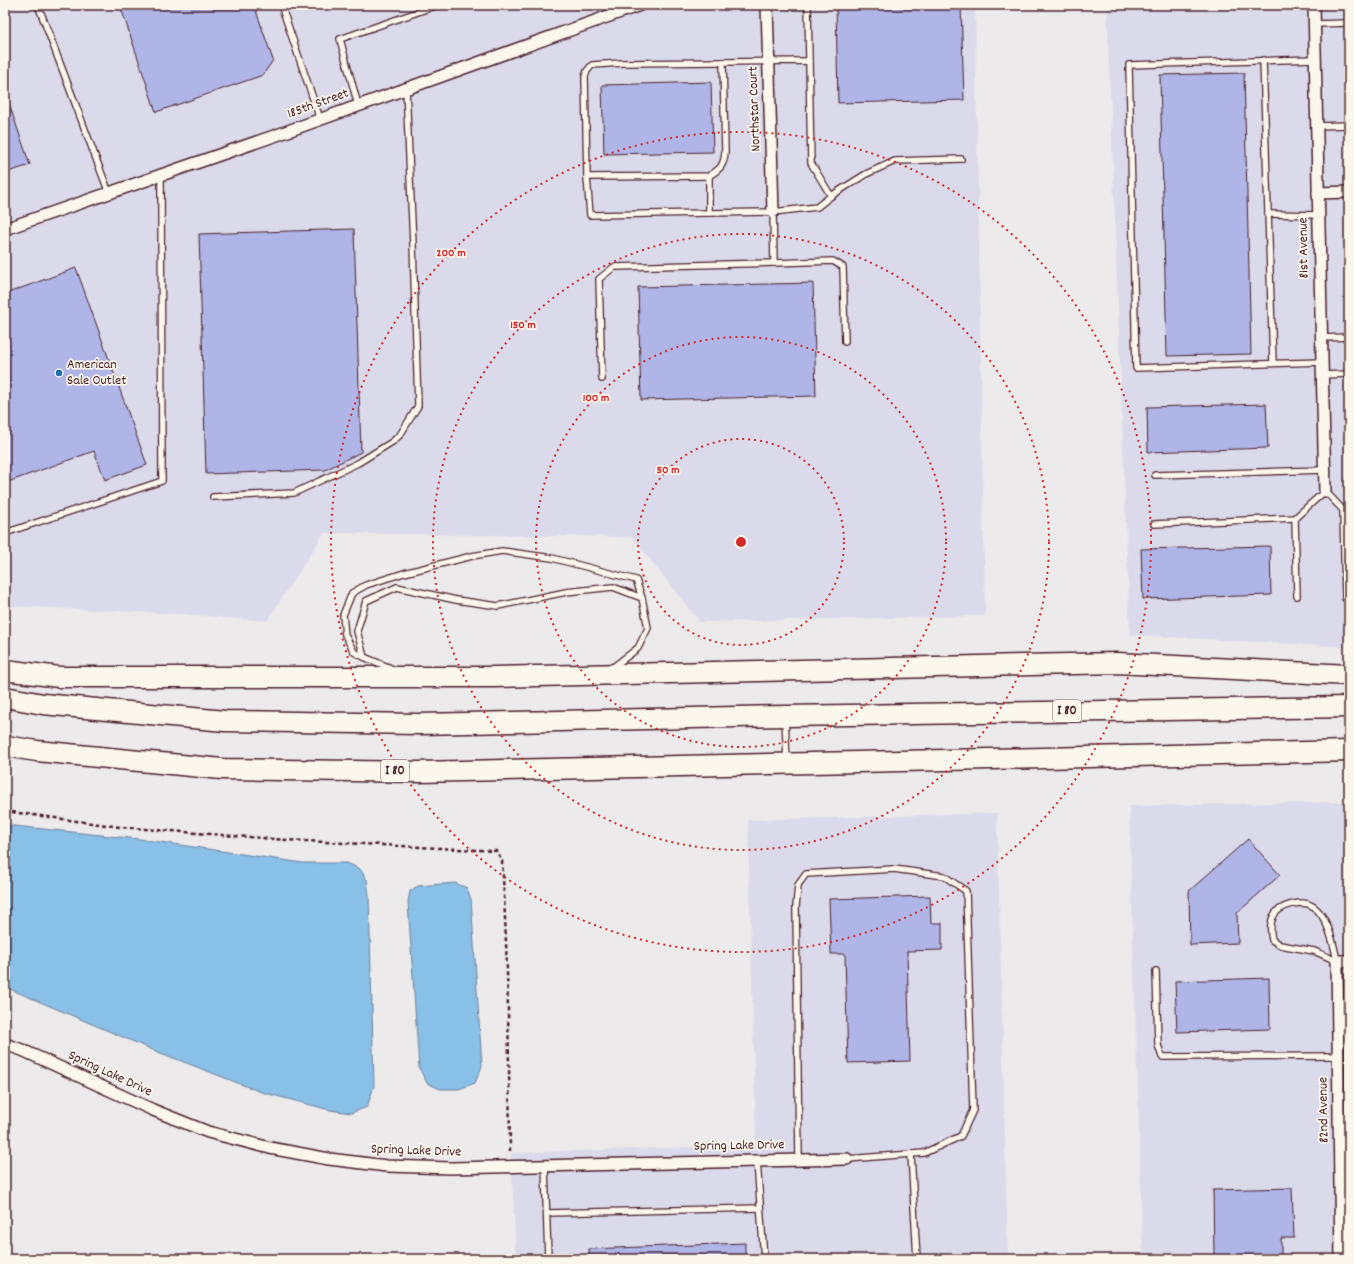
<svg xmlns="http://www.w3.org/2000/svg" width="1354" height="1264" font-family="Dekko,sans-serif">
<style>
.built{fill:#dadaea}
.water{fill:#89c0e7;stroke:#70809c}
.building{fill:#afb6e7;stroke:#4a1f2b}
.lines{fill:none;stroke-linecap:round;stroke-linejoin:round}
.service-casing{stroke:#4a1f2b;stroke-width:8}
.minor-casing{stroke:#4a1f2b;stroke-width:14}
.motorway-casing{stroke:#4a1f2b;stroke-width:23}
.path{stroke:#4a1f2b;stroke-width:2.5;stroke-dasharray:4 3;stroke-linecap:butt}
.service{stroke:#fbf7ec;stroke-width:5.5}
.minor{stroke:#fbf7ec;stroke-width:11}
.motorway{stroke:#fbf7ec;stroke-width:20}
.ring{fill:none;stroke:#d62828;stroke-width:2;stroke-dasharray:2 4}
.poi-dot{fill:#1f6fb2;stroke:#fbf7ec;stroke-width:1.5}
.labels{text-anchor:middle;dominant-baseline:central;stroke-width:3.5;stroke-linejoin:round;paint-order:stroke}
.shield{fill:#fbf7ec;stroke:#7f6065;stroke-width:1}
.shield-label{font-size:13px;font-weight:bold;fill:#4a1f2b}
.street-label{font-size:14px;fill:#4a1f2b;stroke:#fbf7ec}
.poi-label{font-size:14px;fill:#4a1f2b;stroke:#fbf7ec;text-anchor:start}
.centre{fill:#d62828;stroke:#fbf7ec;stroke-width:2}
.ring-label{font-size:12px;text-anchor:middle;font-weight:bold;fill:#d62828;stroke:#fbf7ec;stroke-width:3.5;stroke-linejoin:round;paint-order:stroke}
</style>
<rect width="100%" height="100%" fill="#eceaeb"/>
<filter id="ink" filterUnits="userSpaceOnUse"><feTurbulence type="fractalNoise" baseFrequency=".025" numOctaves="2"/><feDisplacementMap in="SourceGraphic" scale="8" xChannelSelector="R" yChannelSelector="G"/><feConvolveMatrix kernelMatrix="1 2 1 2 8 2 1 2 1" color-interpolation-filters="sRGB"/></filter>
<g filter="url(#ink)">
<g class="built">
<path d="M5 5H975L985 616 700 622 632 537 324 533 267 621 181 614 5 606Z"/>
<path d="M1107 5H1349V647L1130 635Z"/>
<path d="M1349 802V1259H1143L1129 806Z"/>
<path d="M997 813 1008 1259H516L511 1153 756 1145 748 820Z"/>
</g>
<g class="water">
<path d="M5 825 139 839 303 863H347L360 869 367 880 369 896 374 1086 367 1107 351 1113 330 1110 261 1092 153 1050 5 987Z"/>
<path d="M455 883 467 888 471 899 482 1066 475 1083 459 1089H440L427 1083 419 1068 408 902 410 891 418 886Z"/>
</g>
<g class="building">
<path d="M120 5H254L273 60 263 75 156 112Z"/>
<path d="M836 5H961L964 100 838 103Z"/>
<path d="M1244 73 1251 354 1167 356 1160 75Z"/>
<path d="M711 82 713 152 604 154 602 85Z"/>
<path d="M5 98H7L30 165 5 173Z"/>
<path d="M354 229 361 452 325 470 206 474 199 234Z"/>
<path d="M76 268 147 465 105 480 94 451 5 483V294Z"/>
<path d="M813 283 816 396 641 400 638 287Z"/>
<path d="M1266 404 1268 448 1148 452 1147 407Z"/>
<path d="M1270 546 1271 595 1143 599 1141 549Z"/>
<path d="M1248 839 1280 875 1237 913 1238 943 1190 945 1189 891Z"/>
<path d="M930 896 931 923H942V950L907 951 910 1061 848 1063 845 954H831L829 899Z"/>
<path d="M1269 978 1270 1029 1177 1032 1175 981Z"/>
<path d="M1292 1188 1294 1238H1281V1259H1214L1213 1190Z"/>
<path d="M745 1243V1259H589V1249Z"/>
</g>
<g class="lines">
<defs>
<g id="service">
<path d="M38 5 109 193"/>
<path d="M281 5 320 119"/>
<path d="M808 5 809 61"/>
<path d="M1314 24 1349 23"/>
<path d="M1315 59 1129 65 1136 368 1322 362"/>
<path d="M1263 60 1273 363"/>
<path d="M809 61 811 163 831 196 817 207 773 212 590 215 587 177 585 77 587 71 592 65 623 63Z"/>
<path d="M358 105 340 39 438 5"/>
<path d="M1316 126 1349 125"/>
<path d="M709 176V213"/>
<path d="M587 177 709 176C720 169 724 166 725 152L723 62"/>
<path d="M831 196 866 174 895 161 961 159"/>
<path d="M773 212 774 263 833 261 843 267 845 342"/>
<path d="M1268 214 1318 215"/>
<path d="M1321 338 1349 337"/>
<path d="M1322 375 1349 374"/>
<path d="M602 379 599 279 614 267 774 263"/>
<path d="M1155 475 1324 470"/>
<path d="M213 497 294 493 358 463 392 442 400 435 418 406 413 244 406 89"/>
<path d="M1295 518 1297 596"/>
<path d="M1154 524 1295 518 1325 491 1343 510 1345 598H1349"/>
<path d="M5 533 162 481 161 175"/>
<path d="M364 657 354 652 345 635 343 615 352 593 366 585 404 573 472 556 502 551 552 558 636 580 642 598"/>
<path d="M393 669 364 657 357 631 366 601 397 587 456 600 498 606 566 592 613 587 642 598 648 628 638 648 612 668"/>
<path d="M785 720 787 760"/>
<path d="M1299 903C1302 903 1305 903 1308 904 1327 910 1334 945 1337 961L1314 951 1280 945 1272 940C1267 916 1276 906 1299 903Z"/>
<path d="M1156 971 1158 1045 1162 1057 1339 1056"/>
<path d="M1338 1024H1349"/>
<path d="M1339 1116 1349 1115"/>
<path d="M911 1154 917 1259"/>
<path d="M799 1160 796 907 798 885 806 874 894 869 944 876 966 891 973 1110 961 1136 924 1153 847 1159"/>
<path d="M757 1161 764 1259"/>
<path d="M545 1166 548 1259"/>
<path d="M547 1213 760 1208"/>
</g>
<g id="minor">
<path d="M767 5 773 212"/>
<path d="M1314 5 1325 491"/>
<path d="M1318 193 1349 192"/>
<path d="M5 229 274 136 640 5"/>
<path d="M5 1044 22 1050 153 1110 208 1132 270 1148 329 1159 387 1166 451 1168 847 1159"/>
<path d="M1341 1259 1337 961H1349"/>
</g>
<g id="motorway">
<path d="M5 670 59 677H492L1117 663 1349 675"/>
<path d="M5 697 43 704 225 721 419 724 785 716 1349 707"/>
<path d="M5 746 37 751 222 769 419 772 1349 751"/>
</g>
</defs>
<use href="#service" class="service-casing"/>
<use href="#minor" class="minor-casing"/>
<use href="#motorway" class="motorway-casing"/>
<path class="path" d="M5 811 120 827 287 840 496 851 502 860C508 957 509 1054 510 1151"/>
<use href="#service" class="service"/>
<use href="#minor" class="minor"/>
<use href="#motorway" class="motorway"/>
</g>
</g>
<g class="ring">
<circle cx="741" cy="542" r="103"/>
<circle cx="741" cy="542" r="205"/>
<circle cx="741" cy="542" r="308"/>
<circle cx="741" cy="542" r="410"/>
</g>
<circle class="poi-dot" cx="59" cy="373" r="4"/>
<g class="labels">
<g class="shield">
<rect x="1053" y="700" width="28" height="22" rx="3"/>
<rect x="381" y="760" width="28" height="22" rx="3"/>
</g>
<g class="shield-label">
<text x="1067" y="711">I 80</text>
<text x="395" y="771">I 80</text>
</g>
<g class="street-label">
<text transform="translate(318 104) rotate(-20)">185th Street</text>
<text transform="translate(755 109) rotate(-92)">Northstar Court</text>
<text transform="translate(1304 248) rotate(-91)">81st Avenue</text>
<text transform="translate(110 1074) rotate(25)">Spring Lake Drive</text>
<text transform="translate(1324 1110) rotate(-91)">82nd Avenue</text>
<text transform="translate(739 1146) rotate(-1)">Spring Lake Drive</text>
<text transform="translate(416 1151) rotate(2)">Spring Lake Drive</text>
</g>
<g class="poi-label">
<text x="67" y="365">American<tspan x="67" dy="16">Sale Outlet</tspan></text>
</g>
</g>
<circle cx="741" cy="542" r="6" class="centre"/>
<g class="ring-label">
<text x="451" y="256">200 m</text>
<text x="523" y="328">150 m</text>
<text x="596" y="401">100 m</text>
<text x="668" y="473">50 m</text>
</g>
<rect width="1354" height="1264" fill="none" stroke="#fbf7ec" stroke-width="20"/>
<rect x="10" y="10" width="1334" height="1244" fill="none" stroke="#4a1f2b" stroke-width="1.5" filter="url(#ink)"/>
</svg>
